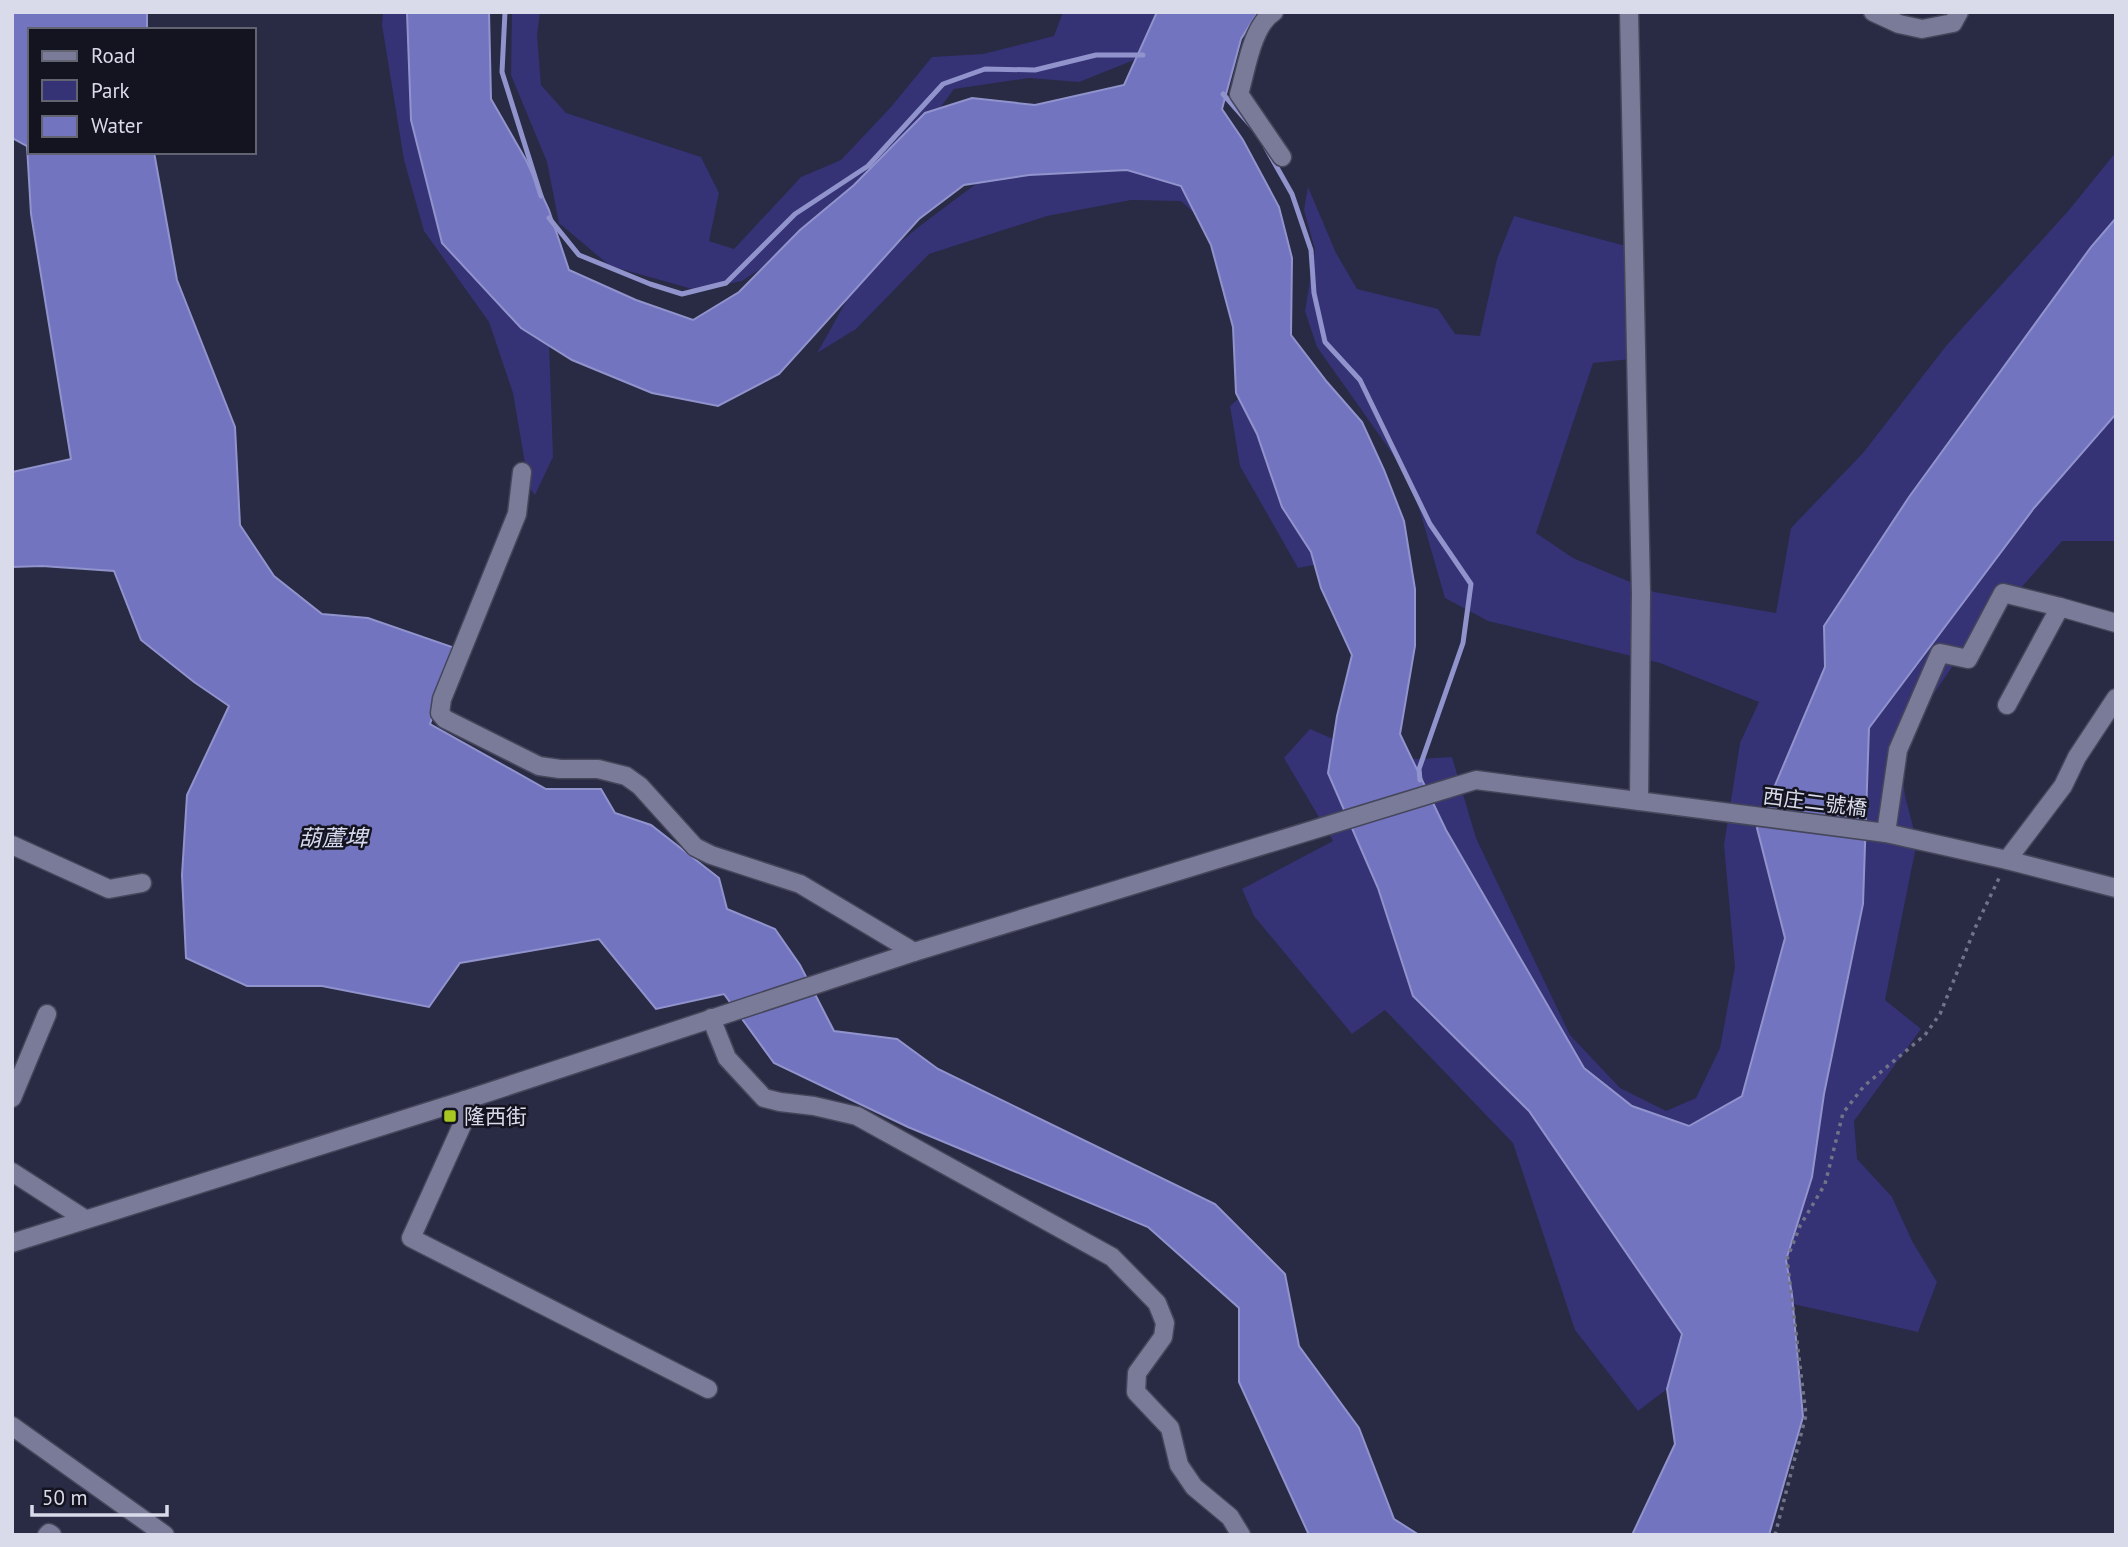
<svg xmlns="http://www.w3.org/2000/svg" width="2128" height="1547" font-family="'PT Sans','Noto Sans TC',sans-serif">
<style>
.green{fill:#353275}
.water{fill:#7274c0;stroke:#9193cd;stroke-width:2}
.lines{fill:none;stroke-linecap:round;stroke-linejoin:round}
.stream{stroke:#9193cd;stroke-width:5}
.minor-casing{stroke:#46465b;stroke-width:21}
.path{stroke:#727389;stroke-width:3.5;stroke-dasharray:3.5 5;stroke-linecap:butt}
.minor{stroke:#797b99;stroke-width:18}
.poi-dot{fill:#a6c821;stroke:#13141f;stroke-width:2.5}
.labels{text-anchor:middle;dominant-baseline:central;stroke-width:5;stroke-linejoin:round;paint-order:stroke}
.street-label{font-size:21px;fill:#d9dbeb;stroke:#13141f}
.poi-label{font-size:21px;fill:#d9dbeb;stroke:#13141f;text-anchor:start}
.water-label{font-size:23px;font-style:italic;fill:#d6d9ee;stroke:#13141f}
</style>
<rect width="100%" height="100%" fill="#292a43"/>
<g class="green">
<path d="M383 12H457L549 342 553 457 535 495 529 487 513 393 489 322 424 231 404 160 382 25Z"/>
<path d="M512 12H540L537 35 541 85 566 113 701 157 719 193 709 241 734 249 801 177 841 160 891 107 932 57 983 54 1054 36 1063 12H1191L1174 44 1079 82 1029 78 954 89 920 135 797 245 742 281 696 290 610 266 559 223 547 162 511 75Z"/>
<path d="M2116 152V218L2091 247 1824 626 1825 667 1757 828 1785 938 1742 1096 1689 1126 1632 1106 1584 1068 1537 991 1364 856 1378 888 1413 996 1529 1111 1683 1334 1667 1389 1638 1411 1575 1330 1513 1143 1385 1010 1352 1034 1254 916 1242 889 1333 841 1284 758 1310 729 1384 761 1452 757 1476 838 1570 1035 1620 1088 1666 1111 1696 1098 1720 1048 1735 967 1724 845 1740 743 1759 702 1660 663 1488 621 1445 598 1411 480 1317 347 1305 311 1315 250 1304 210 1308 187 1336 253 1357 289 1438 309 1455 334 1480 336 1497 259 1514 216 1626 246 1631 359 1593 363 1536 533 1573 558 1654 592 1776 613 1791 528 1863 453 1946 346 2069 210Z"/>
<path d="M1003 163 1191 173 1213 230 1181 201 1131 200 1047 216 929 254 856 329 817 353C832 329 844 300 862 279 900 235 958 200 1003 163Z"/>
<path d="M1249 389 1319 564 1298 568 1240 466 1230 406Z"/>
<path d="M2116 414V541H2062L1954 664 1899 745 1905 796 1917 842 1885 1000 1921 1029 1854 1121 1857 1159 1892 1197 1912 1241 1937 1282 1918 1332 1793 1304 1786 1260 1812 1177 1868 789 1869 728 2034 508Z"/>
</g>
<g class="water">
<path d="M12 12H147V30H30V152H154L177 280 235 427 240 525 274 576 322 614 368 618 455 648 430 724 546 789H601L615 813 651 825 719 878 727 909 775 929 800 965 834 1031 897 1039 938 1069 1215 1204 1285 1274 1299 1346 1359 1428 1394 1519 1419 1535H1309L1239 1382V1308L1148 1227 908 1127 774 1063 724 994 656 1009 599 939 460 963 429 1007 322 986H247L186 958 182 875 187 795 229 706 194 682 141 640 114 571 42 566 12 567V472L71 459 31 214 27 146 12 138Z"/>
<path d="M407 12H489L491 99 526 160 549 210 569 270 636 300 693 320 739 292 800 230 854 185 925 113 972 98 1035 105 1124 85 1157 12H1258L1241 39 1222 109 1243 140 1279 207 1292 258 1291 335 1327 382 1362 422 1384 470 1404 521 1415 589V646L1400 734 1446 830 1584 1068 1632 1106 1689 1126 1742 1096 1785 938 1757 828 1825 667 1824 626 1909 497 2091 247 2116 218V414L2034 508 1869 728 1863 904 1824 1094 1812 1177 1786 1260 1792 1295 1803 1417 1769 1535H1632L1675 1444 1667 1389 1682 1334 1529 1111 1413 996 1378 888 1328 773 1337 716 1352 655 1321 588 1311 552 1282 507 1257 434 1236 393 1233 327 1211 245 1181 186 1127 170 1029 175 964 185 919 219 779 374 718 406 652 393 572 360 521 328 442 243 411 120Z"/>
</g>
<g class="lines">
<g class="stream">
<path d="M505 12 502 72 541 196"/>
<path d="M1223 94 1253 128"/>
<path d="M1266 148 1292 194 1311 250 1314 293 1325 342 1360 380 1430 524 1471 584 1463 643 1419 769 1420 780"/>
<path d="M549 218 579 255 650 284 682 294 726 283 795 214 868 166 943 84 985 69 1035 70 1096 55H1143"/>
</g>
<defs>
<g id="minor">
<path d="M1274 12C1252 25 1246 71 1239 94L1282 157"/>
<path d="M1629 12 1641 593 1639 801"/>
<path d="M1873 12 1899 24 1922 29 1953 23 1959 12"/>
<path d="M522 472 517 514 442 699 440 713 445 719 539 766 560 769H598L626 776 640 786 695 847 711 855 800 884 914 952"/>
<path d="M2007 705 2060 607 2116 623"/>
<path d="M1886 833 1898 750 1940 653 1968 659 2003 593 2060 607"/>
<path d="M12 845 109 889 142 883"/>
<path d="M2007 860 2063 786 2077 757 2116 698"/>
<path d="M711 1018 727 1058 764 1098 780 1102 814 1106 857 1116 1112 1257 1157 1303 1165 1323 1163 1337 1137 1373 1136 1392 1170 1428 1179 1465 1194 1487 1230 1517 1241 1535"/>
<path d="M12 1098 47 1014"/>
<path d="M465 1100 463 1123 411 1238 708 1389"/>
<path d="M12 1172 85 1219"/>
<path d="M12 1243 465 1100 914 952 1476 780 1886 833 2007 860 2116 888"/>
<path d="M12 1426 165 1535"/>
<path d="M47 1535 49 1533 52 1535"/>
</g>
</defs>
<use href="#minor" class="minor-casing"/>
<path class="path" d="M1775 1535 1806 1415 1787 1259 1800 1226 1825 1184 1843 1113 1864 1086 1925 1035 1940 1014 1976 926 2000 876"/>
<use href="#minor" class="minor"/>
</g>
<rect class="poi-dot" x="443" y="1109" width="14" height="14" rx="3.5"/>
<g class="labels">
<g class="street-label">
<text transform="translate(1815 802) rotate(7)">西庄二號橋</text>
</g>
<g class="poi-label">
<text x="464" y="1116">隆西街</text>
</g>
<g class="water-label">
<text x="333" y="837">葫蘆埤</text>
</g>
</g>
<rect width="2128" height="1547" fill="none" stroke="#d9dbeb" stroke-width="28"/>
<rect x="28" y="28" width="228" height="126" fill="#13141f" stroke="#626471" stroke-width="2"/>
<rect x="42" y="51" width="35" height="10" fill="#797b99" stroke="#626471" stroke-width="2"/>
<text x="91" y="63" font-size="21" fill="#d9dbeb">Road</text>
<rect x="42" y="80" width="35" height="21" fill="#353275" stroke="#626471" stroke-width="2"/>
<text x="91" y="98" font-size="21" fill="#d9dbeb">Park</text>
<rect x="42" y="116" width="35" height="21" fill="#7274c0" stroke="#626471" stroke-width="2"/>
<text x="91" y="133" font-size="21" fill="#d9dbeb">Water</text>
<path d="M32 1505v10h135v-10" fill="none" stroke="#d9dbeb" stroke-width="3.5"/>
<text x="42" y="1505" font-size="21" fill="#d9dbeb" stroke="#13141f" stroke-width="5" paint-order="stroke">50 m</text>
</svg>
